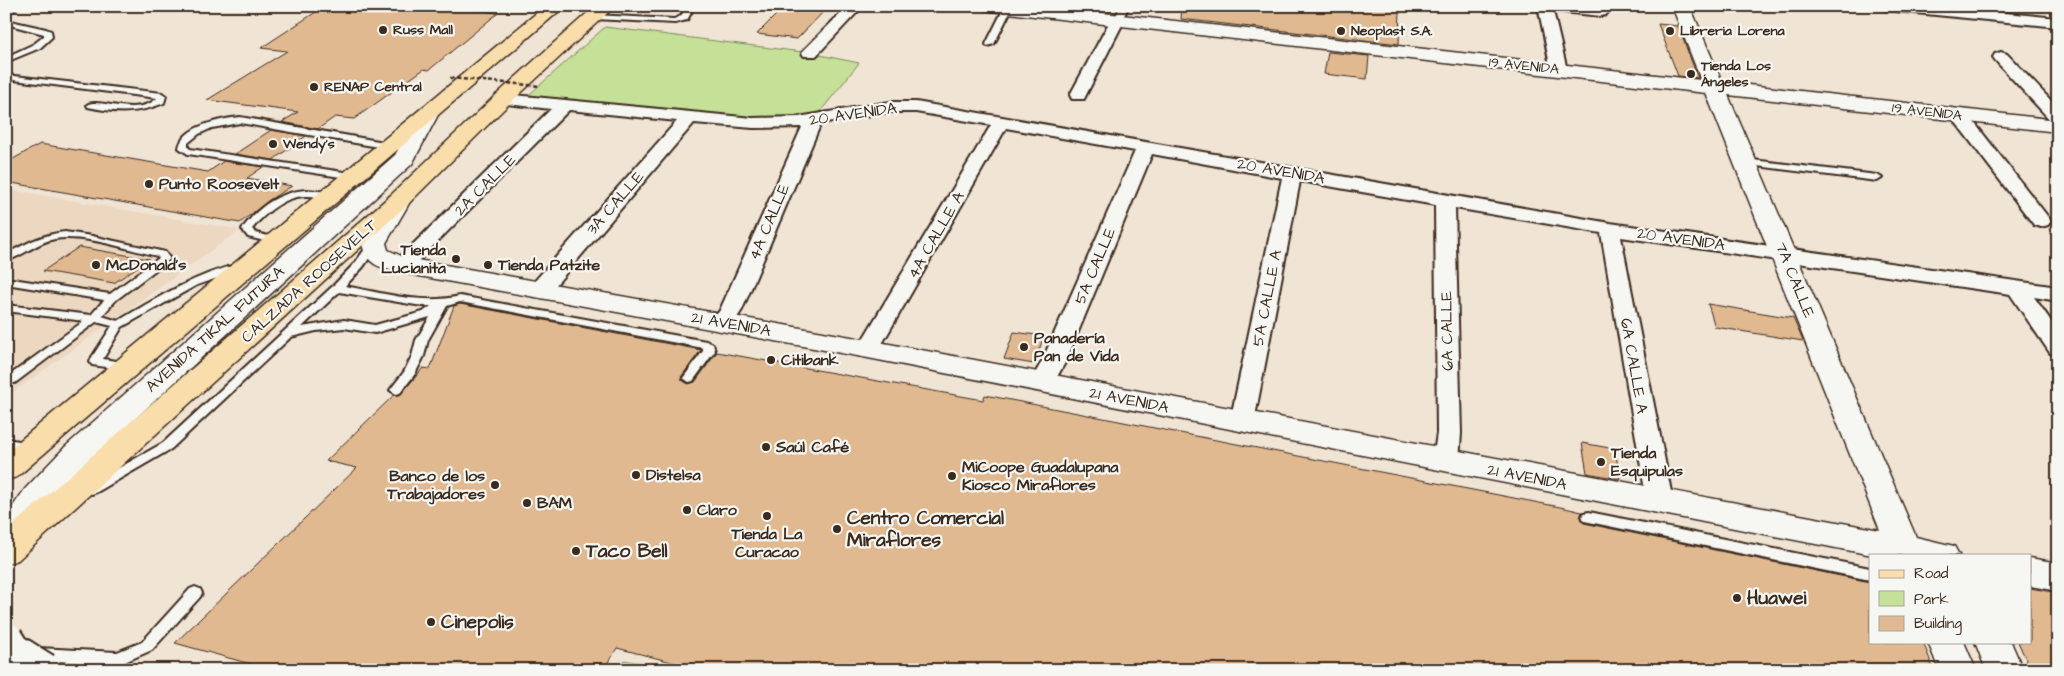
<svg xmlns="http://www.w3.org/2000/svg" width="2064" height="676" font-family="'Architects Daughter',sans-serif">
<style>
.built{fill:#ecd7c1}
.green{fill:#c5e198;stroke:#80865b}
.building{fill:#e1b991;stroke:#3b2a1e}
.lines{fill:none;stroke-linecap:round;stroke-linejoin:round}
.service-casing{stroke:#3b2a1e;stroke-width:4}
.minor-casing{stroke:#3b2a1e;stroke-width:4}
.tertiary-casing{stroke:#3b2a1e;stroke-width:3}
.primary-casing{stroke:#3b2a1e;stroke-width:3}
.trunk-casing{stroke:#3b2a1e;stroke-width:3}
.service{fill:#f6f6f2;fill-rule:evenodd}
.minor{fill:#f6f6f2;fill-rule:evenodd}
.tertiary{fill:#f6f6f2;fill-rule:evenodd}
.primary{fill:#f9deab;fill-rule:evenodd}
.trunk{fill:#f9deab;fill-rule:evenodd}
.tertiary-bridge-casing{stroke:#3b2a1e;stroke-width:37;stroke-linecap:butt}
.path-bridge{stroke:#3b2a1e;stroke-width:2.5;stroke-dasharray:4 2.5;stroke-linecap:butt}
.tertiary-bridge{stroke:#f6f6f2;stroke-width:33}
.poi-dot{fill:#3b2a1e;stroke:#f6f6f2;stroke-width:2}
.labels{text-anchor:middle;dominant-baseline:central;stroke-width:4.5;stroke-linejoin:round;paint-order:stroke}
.far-poi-label{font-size:14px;font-weight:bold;fill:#3b2a1e;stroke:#f6f6f2;text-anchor:start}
.far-street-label{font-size:14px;fill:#3b2a1e;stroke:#f6f6f2}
.street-label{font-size:16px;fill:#3b2a1e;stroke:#f6f6f2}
.poi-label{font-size:16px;font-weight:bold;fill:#3b2a1e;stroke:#f6f6f2;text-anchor:start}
.near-poi-label{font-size:19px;font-weight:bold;fill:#3b2a1e;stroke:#f6f6f2;text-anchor:start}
</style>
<rect width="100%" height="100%" fill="#f0e4d5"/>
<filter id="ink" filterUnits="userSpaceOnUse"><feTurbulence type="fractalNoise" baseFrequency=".02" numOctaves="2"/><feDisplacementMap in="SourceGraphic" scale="10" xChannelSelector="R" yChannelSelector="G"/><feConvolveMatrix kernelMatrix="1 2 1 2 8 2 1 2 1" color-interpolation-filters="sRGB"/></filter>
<g filter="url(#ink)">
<path class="built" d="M6 189 240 230 6 397Z"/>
<g class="green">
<path d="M605 27 810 53 859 63 813 121 778 123 522 101Z"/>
<path d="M624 660 681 670H617Z"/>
</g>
<g class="building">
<path d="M325 6H445L498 13 429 70 424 69 354 119 335 117 318 129 282 122 298 112 207 100 287 51 261 48Z"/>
<path d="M785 6H829L797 39 757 34Z"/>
<path d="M1182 6H1400L1399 44 1181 19Z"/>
<path d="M1658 24 1678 26 1698 78 1678 76Z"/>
<path d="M1328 52 1369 56 1367 79 1324 74Z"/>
<path d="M271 130 306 136 273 160 235 154Z"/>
<path d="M40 144 208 172 224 161 263 167 247 178 292 186 269 200 240 223 6 182V163Z"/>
<path d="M79 247 149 259 114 283 43 271Z"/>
<path d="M460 304 701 350 681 377 682 380 688 384 695 382 717 352 983 400 985 395 1565 508 1582 512 1580 518 1584 523 1870 582V642H1923L1934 670H703L617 648 603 670H272L175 643 357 468 326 461 394 395 401 394 423 368 430 369 454 306Z"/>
<path d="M1708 304 1793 318 1803 341 1715 327Z"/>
<path d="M1014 332 1044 336 1034 364 1004 359Z"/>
<path d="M1582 443 1615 449 1620 479 1587 473Z"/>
<path d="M2030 588 2058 593V670H2031L2018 642H2030Z"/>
</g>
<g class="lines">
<defs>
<g id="service">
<path d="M666 6H688L692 11 687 20 675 23 594 19 590 17 594 15 674 19 681 16 684 11Z"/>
<path d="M1005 6 1012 8 994 44 987 46 986 44Z"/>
<path d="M1121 6H1129L1120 23H1114L1113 21Z"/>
<path d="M6 20 46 29 51 31 52 37 40 48 6 62V57L34 44 44 36V34L6 24Z"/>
<path d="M6 75 162 93 166 96 164 103C138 114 115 113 88 107L87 105C97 97 138 118 157 98L6 79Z"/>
<path d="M6 114 10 117V121L6 124Z"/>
<path d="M240 117 390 143 394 146 390 149 240 123 212 128 199 134 188 143V147L190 149 357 174V178L354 179 188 154 179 148C182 126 221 119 240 117Z"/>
<path d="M1744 159 1877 175 1882 178 1877 181 1741 164V160Z"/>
<path d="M306 190 331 192 336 195C328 201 315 195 305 196 284 197 265 213 252 229L256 233 281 239 282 241 281 243 277 244 248 237 242 229C258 207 279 192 306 190Z"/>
<path d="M65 232 92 236 165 252 170 259 116 300 102 316 118 321C158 297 197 274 242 263L247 266 246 268 197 285 122 327 103 359 130 363 132 366 130 369 126 370 92 365 90 362 92 357 112 326 96 322 15 383H7V377L84 321 6 311V305L91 315 104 300 6 284V278L110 294 159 258 157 256C130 250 83 234 55 239 37 242 23 256 6 261V254C25 244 43 234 65 232Z"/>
<path d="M374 241 379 244 363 267 345 286C383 293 422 305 460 296L706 341 713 344 715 351 693 381 689 382 683 378 703 351V348L460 302 447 306 428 340 424 356 415 374 400 393 396 394 390 390 404 372 412 356 416 340 430 317 375 333 344 328 316 331 291 337 171 449 97 492 92 494 87 492 85 489 87 486 163 443 333 286 355 263 370 242ZM339 292 422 306H431L423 312 375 325 344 320 302 327Z"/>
<path d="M6 439 33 443 35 446 33 449 29 450 6 447Z"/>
<path d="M1589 512 1870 568V580L1589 522 1584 521 1582 517 1584 513Z"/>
<path d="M195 587 200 589 202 593 200 597 152 650 118 665 38 660 33 659 30 654 33 649 38 648 117 652 142 642 190 589Z"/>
</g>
<g id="minor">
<path d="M848 6H863L816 56H804L802 53 804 50Z"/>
<path d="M1538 6H1589L1606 9 1608 12 1606 15 1601 16 1553 11 1567 70 1565 73H1553L1551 70Z"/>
<path d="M1878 6H1933L2058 18V27L1885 10Z"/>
<path d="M1117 17 1122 18 1124 21 1086 95 1084 99H1072L1070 95 1110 21 1112 18Z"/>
<path d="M2001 52 2007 54 2058 108V123L2052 122 1995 60 1993 57 1995 54Z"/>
<path d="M503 94 753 118 798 117 890 102H916L1610 223 2058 287V301L2034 297 2058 331V355L2050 353 2010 294 1621 237 1673 502 1669 509 1660 512 1651 509 1647 502 1601 233 1455 208 1461 433 1459 461 1455 468 1446 470 1437 468 1433 461 1437 433 1435 205 1300 181 1254 422 1251 428 1242 431 1233 428 1230 422 1282 178 1152 154 1066 361 1050 389 1042 391 1034 389 1030 383 1042 361 1135 151 1006 128 879 349 876 354 868 356 860 354 857 349 991 125 916 112H890L821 123 742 310 731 327 723 329 715 327 712 322 720 310 802 127 753 128 694 123 549 293 541 294 533 293 530 288 533 283 677 121 569 110 410 269 403 271 396 269 393 265 396 261 551 109 497 103 495 99 497 95Z"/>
<path d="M1960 111 1966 112 2048 217 2051 221 2048 225 2041 227 2034 225 1951 116 1954 112Z"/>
</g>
<g id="tertiary">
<path d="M982 6H1041L1701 80 1672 6H1690L1722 82 2058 120V132L1728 95 1916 537 1954 546 1959 555H1872L868 358 403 273C383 268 366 267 362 243L391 195 399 193 407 195 411 200 386 243 388 250 406 258 868 340 1880 530 1706 93 991 11 985 10Z"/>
<path d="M429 107 436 109 439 113 412 164 88 462 56 496 39 518 18 559 6 563V516L25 489 66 446 395 155 422 109Z"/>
<path d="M2030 558 2058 563V591L2030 586Z"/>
<path d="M1928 642H1964L1976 670H1939Z"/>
<path d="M1975 642H2011L2023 670H1986Z"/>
</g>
<path id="primary" d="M6 6H18L15 10 6 12Z"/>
<g id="trunk">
<path d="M545 6H565L17 477 6 480V452Z"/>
<path d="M595 6H615L510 103 407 205 18 560 6 564V531L391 195 496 95Z"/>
</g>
</defs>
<use href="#service" class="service-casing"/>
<use href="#minor" class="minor-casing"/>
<use href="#tertiary" class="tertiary-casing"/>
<use href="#primary" class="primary-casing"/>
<use href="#trunk" class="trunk-casing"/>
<use href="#service" class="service"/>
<use href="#minor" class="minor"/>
<use href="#tertiary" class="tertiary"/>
<use href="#primary" class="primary"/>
<use href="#trunk" class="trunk"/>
<defs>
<path id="tertiary-bridge" d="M6 639 13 650 45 670"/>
</defs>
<use href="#tertiary-bridge" class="tertiary-bridge-casing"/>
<path class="path-bridge" d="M450 78 540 86"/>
<use href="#tertiary-bridge" class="tertiary-bridge"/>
</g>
</g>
<g class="poi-dot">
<circle cx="383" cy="30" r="5"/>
<circle cx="1341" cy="31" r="5"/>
<circle cx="1670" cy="31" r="5"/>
<circle cx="1691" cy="74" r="5"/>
<circle cx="314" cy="87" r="5"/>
<circle cx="273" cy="144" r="5"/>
<circle cx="149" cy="184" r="5"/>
<circle cx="456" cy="259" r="5"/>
<circle cx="96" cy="265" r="5"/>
<circle cx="488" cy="265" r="5"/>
<circle cx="1024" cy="347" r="5"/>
<circle cx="771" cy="360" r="5"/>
<circle cx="766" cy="447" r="5"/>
<circle cx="1601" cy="462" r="5"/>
<circle cx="636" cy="475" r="5"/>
<circle cx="952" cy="476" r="5"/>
<circle cx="495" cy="485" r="5"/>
<circle cx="527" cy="503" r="5"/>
<circle cx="687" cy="510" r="5"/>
<circle cx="767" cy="516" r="5"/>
<circle cx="837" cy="529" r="5"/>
<circle cx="576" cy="551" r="5"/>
<circle cx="1737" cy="598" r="5"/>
<circle cx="431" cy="622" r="5"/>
</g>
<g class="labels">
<g class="far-poi-label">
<text x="393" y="30">Russ Mall</text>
<text x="1351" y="31">Neoplast S.A.</text>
<text x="1680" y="31">Libreria Lorena</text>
<text x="1701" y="66">Tienda Los<tspan x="1701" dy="16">Ángeles</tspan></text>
<text x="324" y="87">RENAP Central</text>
<text x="283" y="144">Wendy's</text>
</g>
<g class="far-street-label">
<text transform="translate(1524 66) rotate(6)">19 AVENIDA</text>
<text transform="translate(1927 112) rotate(7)">19 AVENIDA</text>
</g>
<g class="street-label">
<text transform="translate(853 114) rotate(-8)">20 AVENIDA</text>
<text transform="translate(1281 171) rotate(10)">20 AVENIDA</text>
<text transform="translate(485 185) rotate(-45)">2A CALLE</text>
<text transform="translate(615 203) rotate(-49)">3A CALLE</text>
<text transform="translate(769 222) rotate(-67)">4A CALLE</text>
<text transform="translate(936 235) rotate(-60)">4A CALLE A</text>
<text transform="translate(1681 239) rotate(8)">20 AVENIDA</text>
<text transform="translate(1095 266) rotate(-67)">5A CALLE</text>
<text transform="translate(1795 280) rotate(68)">7A CALLE</text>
<text transform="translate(309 281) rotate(-42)">CALZADA ROOSEVELT</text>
<text transform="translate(1267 298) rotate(-79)">5A CALLE A</text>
<text transform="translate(731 324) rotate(10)">21 AVENIDA</text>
<text transform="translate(215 329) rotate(-42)">AVENIDA TIKAL FUTURA</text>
<text transform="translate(1447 331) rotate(-91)">6A CALLE</text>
<text transform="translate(1634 366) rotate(80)">6A CALLE A</text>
<text transform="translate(1129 400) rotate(11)">21 AVENIDA</text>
<text transform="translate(1527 477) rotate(11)">21 AVENIDA</text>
</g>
<g class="poi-label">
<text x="159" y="184">Punto Roosevelt</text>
<text x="446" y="250" text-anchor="end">Tienda<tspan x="446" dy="18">Lucianita</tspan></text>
<text x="106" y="265">McDonald's</text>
<text x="498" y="265">Tienda Patzite</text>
<text x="1034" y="338">Panadería<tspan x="1034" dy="18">Pan de Vida</tspan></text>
<text x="781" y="360">Citibank</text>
<text x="776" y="447">Saúl Café</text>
<text x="1611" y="453">Tienda<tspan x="1611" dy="18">Esquipulas</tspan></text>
<text x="962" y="467">MiCoope Guadalupana<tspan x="962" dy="18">Kiosco Miraflores</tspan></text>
<text x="646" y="475">Distelsa</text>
<text x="485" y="476" text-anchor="end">Banco de los<tspan x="485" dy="18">Trabajadores</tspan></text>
<text x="537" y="503">BAM</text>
<text x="697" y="510">Claro</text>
<text x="767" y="534" text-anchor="middle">Tienda La<tspan x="767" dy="18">Curacao</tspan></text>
</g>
<g class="near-poi-label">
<text x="847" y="518">Centro Comercial<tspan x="847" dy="22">Miraflores</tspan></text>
<text x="586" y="551">Taco Bell</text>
<text x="1747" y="598">Huawei</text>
<text x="441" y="622">Cinepolis</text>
</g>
</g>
<rect width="2064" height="676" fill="none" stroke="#f6f6f2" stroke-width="25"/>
<rect x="12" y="12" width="2039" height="651" fill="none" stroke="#3b2a1e" stroke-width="2" filter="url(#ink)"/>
<rect x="1869" y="554" width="162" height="90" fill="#f6f6f2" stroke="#aba49d"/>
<rect x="1879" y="570" width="25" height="8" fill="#f9deab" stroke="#aba49d"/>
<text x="1914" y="578" font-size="15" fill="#3b2a1e">Road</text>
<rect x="1879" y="591" width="25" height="15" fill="#c5e198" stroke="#aba49d"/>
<text x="1914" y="604" font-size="15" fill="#3b2a1e">Park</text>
<rect x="1879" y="616" width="25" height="15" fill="#e1b991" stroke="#aba49d"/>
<text x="1914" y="628" font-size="15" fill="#3b2a1e">Building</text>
</svg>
